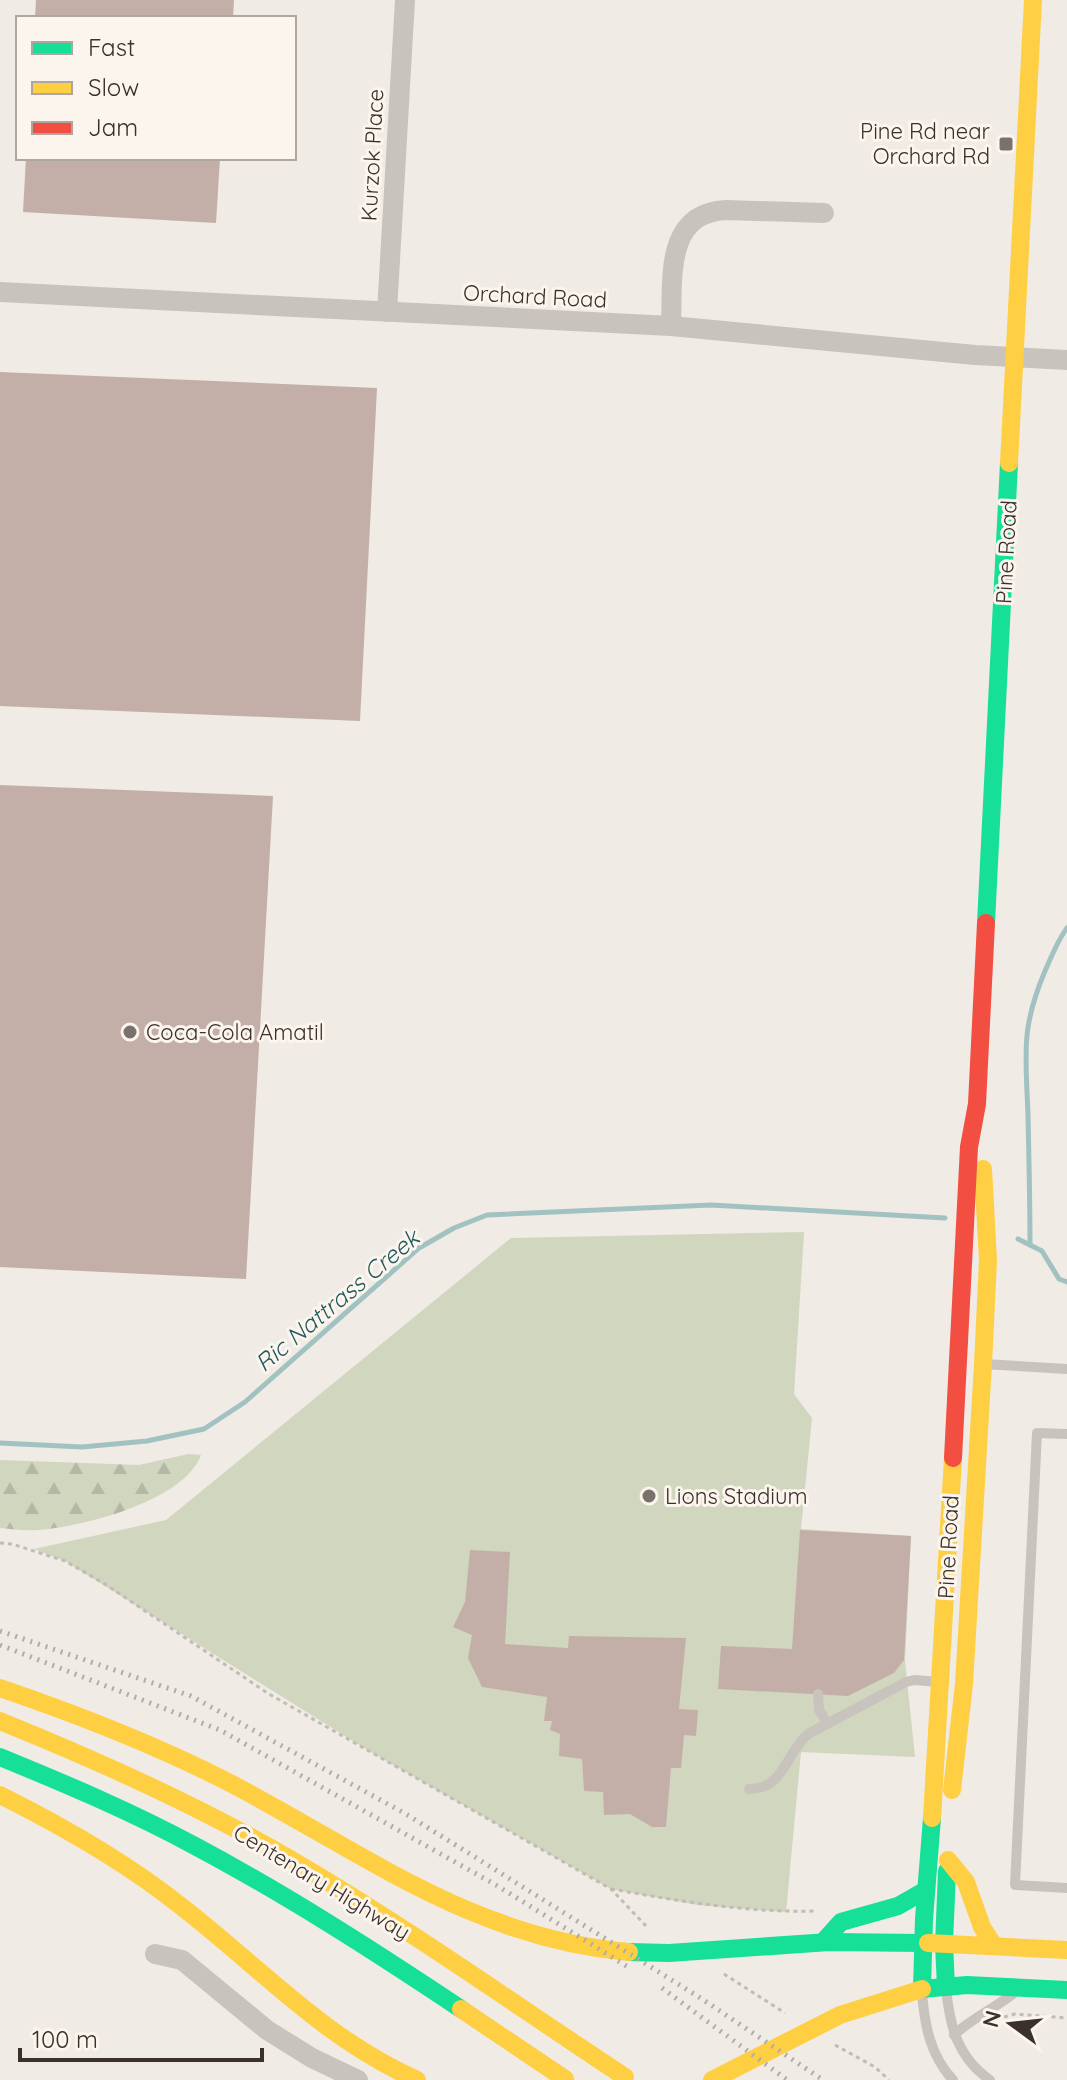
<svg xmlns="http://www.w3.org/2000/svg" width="1067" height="2080" font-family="Quicksand,sans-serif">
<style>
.green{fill:#d1d6bf}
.forest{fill:url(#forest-firs)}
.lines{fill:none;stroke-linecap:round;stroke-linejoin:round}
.stream{stroke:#a1c2c1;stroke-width:5}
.building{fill:#c3afa7}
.path{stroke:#c2bbb6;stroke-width:3;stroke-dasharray:4 4;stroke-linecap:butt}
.lane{stroke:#c9c3be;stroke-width:10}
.street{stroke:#c9c3be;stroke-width:20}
.fast{stroke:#16e098;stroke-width:18}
.slow{stroke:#ffcf43;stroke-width:18}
.jam{stroke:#f24e42;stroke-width:18}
.rail{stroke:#b1aca8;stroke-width:5;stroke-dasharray:2 6;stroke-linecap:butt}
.poi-dot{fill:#7a716c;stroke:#fbf5ee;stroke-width:3}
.labels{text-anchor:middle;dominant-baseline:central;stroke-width:6;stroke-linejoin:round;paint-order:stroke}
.poi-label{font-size:22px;fill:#3b302b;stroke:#fbf5ee;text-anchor:start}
.street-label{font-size:22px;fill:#3b302b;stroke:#fbf5ee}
.water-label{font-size:24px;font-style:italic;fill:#1f5a5e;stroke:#fbf5ee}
</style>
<defs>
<pattern id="forest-firs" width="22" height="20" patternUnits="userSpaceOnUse" patternTransform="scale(2)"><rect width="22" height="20" fill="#d1d6bf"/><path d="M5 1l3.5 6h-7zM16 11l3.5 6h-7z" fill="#b4b8a4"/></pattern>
</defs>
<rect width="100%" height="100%" fill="#f0ebe5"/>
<path class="green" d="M804 1232 794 1394 812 1418 801 1529 911 1536 905 1661 915 1757 801 1752 786 1912 698 1905 611 1889 369 1751 65 1561 34 1549 166 1520 511 1238Z"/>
<path class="forest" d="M188 1454 201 1455C184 1501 83 1527 37 1530 25 1531 12 1529 0 1528V1460L139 1465Z"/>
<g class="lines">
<g class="stream">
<path d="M1018 1239 1042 1251 1059 1279 1067 1282"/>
<path d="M1030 1245C1030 1202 1029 1159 1028 1116 1026 1055 1020 1030 1045 971 1052 956 1057 941 1067 928"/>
<path d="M0 1443 82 1447 147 1441 204 1429 245 1402 419 1248 454 1228 487 1215 711 1205 945 1218"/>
</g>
</g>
<g class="building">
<path d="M36 0H234L233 18H35Z"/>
<path d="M26 158H220L216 223 23 212Z"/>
<path d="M0 372 377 388 360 721 0 706Z"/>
<path d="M0 785 273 796 246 1279 0 1267Z"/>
<path d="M800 1530 911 1536 904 1660 894 1673 848 1696 718 1689 721 1646 792 1649Z"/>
<path d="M470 1550 510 1552 505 1644 568 1648 569 1636 686 1638 679 1709 698 1710 696 1736 684 1735 681 1768H671L666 1827H652L630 1814 604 1815 603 1792 584 1791 582 1759 559 1756 560 1734 550 1730 552 1721H544L547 1697 482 1687 468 1658 472 1635 453 1627 465 1602Z"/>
</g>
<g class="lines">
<g class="path">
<path d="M0 1543 12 1544 65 1561 105 1584 269 1694 611 1889 646 1926"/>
<path d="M611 1889C680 1901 746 1913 817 1911"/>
<path d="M724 1974 785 2013"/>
<path d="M1004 2017 1015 2014 1067 2018"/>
<path d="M835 2045 875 2067 889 2080"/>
</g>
<g class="lane">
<path d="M983 1364 1067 1369"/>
<path d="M1067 1434 1037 1433 1015 1885 1067 1888"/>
<path d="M818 1694 819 1710 828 1724"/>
<path d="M749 1789C785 1789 786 1752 808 1734L906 1682 914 1680 939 1682"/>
<path d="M946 1989C950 2026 957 2057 990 2080"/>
<path d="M922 1994C925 2026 930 2055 953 2080"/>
<path d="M954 2035C972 2018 994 2009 1014 1993"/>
</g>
<g class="street">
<path d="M0 292 671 326 975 355 1067 360"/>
<path d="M387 312 405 0"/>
<path d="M671 326C673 279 664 213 726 210L824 213"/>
<path d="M155 1954 182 1960 267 2030 312 2058 358 2080"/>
</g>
<g class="fast">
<path d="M986 923 1009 463"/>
<path d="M0 1757C66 1784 132 1812 195 1846 287 1895 374 1951 461 2009"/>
<path d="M932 1818 924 1919 922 1989 967 1985 1067 1990"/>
<path d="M823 1942 841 1922 898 1906 926 1890"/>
<path d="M629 1952 669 1953 829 1942 923 1943"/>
<path d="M946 1987 944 1944 947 1871"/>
</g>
<g class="slow">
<path d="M1009 463 1033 0"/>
<path d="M0 1688C79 1715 156 1745 230 1783 364 1853 472 1938 629 1952"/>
<path d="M0 1721C99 1761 197 1805 290 1859 405 1926 514 2004 625 2077"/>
<path d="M952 1790 964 1684 983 1364 988 1260 983 1169"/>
<path d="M0 1795C64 1827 126 1862 182 1907 262 1969 322 2037 417 2080"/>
<path d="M932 1818 953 1458"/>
<path d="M948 1860 966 1882 982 1927 994 1946"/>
<path d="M928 1943 1067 1950"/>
<path d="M461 2009 565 2079"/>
<path d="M712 2080 840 2015 922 1989"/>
</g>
<path class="jam" d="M953 1458 969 1147 977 1104 986 923"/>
<g class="rail">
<path d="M0 1631 191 1696 406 1814 702 1999 823 2080"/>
<path d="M0 1645 220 1730 496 1885 628 1967"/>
<path d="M662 1988 787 2080"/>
</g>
</g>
<g class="poi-dot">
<rect x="998" y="136" width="16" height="16" rx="4"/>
<circle cx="130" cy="1032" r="8"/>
<circle cx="649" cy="1496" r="8"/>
</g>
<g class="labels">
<g class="poi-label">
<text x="990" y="131" text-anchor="end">Pine Rd near<tspan x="990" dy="25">Orchard Rd</tspan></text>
<text x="146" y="1032">Coca-Cola Amatil</text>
<text x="665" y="1496">Lions Stadium</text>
</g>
<g class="street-label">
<text transform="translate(372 155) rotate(-87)">Kurzok Place</text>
<text transform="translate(535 296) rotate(3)">Orchard Road</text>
<text transform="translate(1006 552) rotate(-87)">Pine Road</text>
<text transform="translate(948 1547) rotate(-87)">Pine Road</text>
<text transform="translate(322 1882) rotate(31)">Centenary Highway</text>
</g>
<g class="water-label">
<text transform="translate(337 1300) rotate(-40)">Ric Nattrass Creek</text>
</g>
</g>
<rect x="16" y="16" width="280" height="144" fill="#fbf5ee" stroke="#aea6a0" stroke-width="2"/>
<rect x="32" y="42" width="40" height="12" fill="#16e098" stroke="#aea6a0" stroke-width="2"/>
<text x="88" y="56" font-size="24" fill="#3b302b">Fast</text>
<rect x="32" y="82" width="40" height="12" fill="#ffcf43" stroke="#aea6a0" stroke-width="2"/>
<text x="88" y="96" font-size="24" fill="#3b302b">Slow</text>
<rect x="32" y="122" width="40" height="12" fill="#f24e42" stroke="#aea6a0" stroke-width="2"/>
<text x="88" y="136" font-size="24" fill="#3b302b">Jam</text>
<g transform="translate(1011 2024) rotate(285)" stroke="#fbf5ee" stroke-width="6" paint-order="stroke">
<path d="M0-6L14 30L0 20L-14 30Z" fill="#3b302b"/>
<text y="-12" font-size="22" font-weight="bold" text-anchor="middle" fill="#3b302b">N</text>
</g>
<path d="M20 2048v12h242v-12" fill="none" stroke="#3b302b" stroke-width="4"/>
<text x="32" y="2048" font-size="24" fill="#3b302b" stroke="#fbf5ee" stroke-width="6" paint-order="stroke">100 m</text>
</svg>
